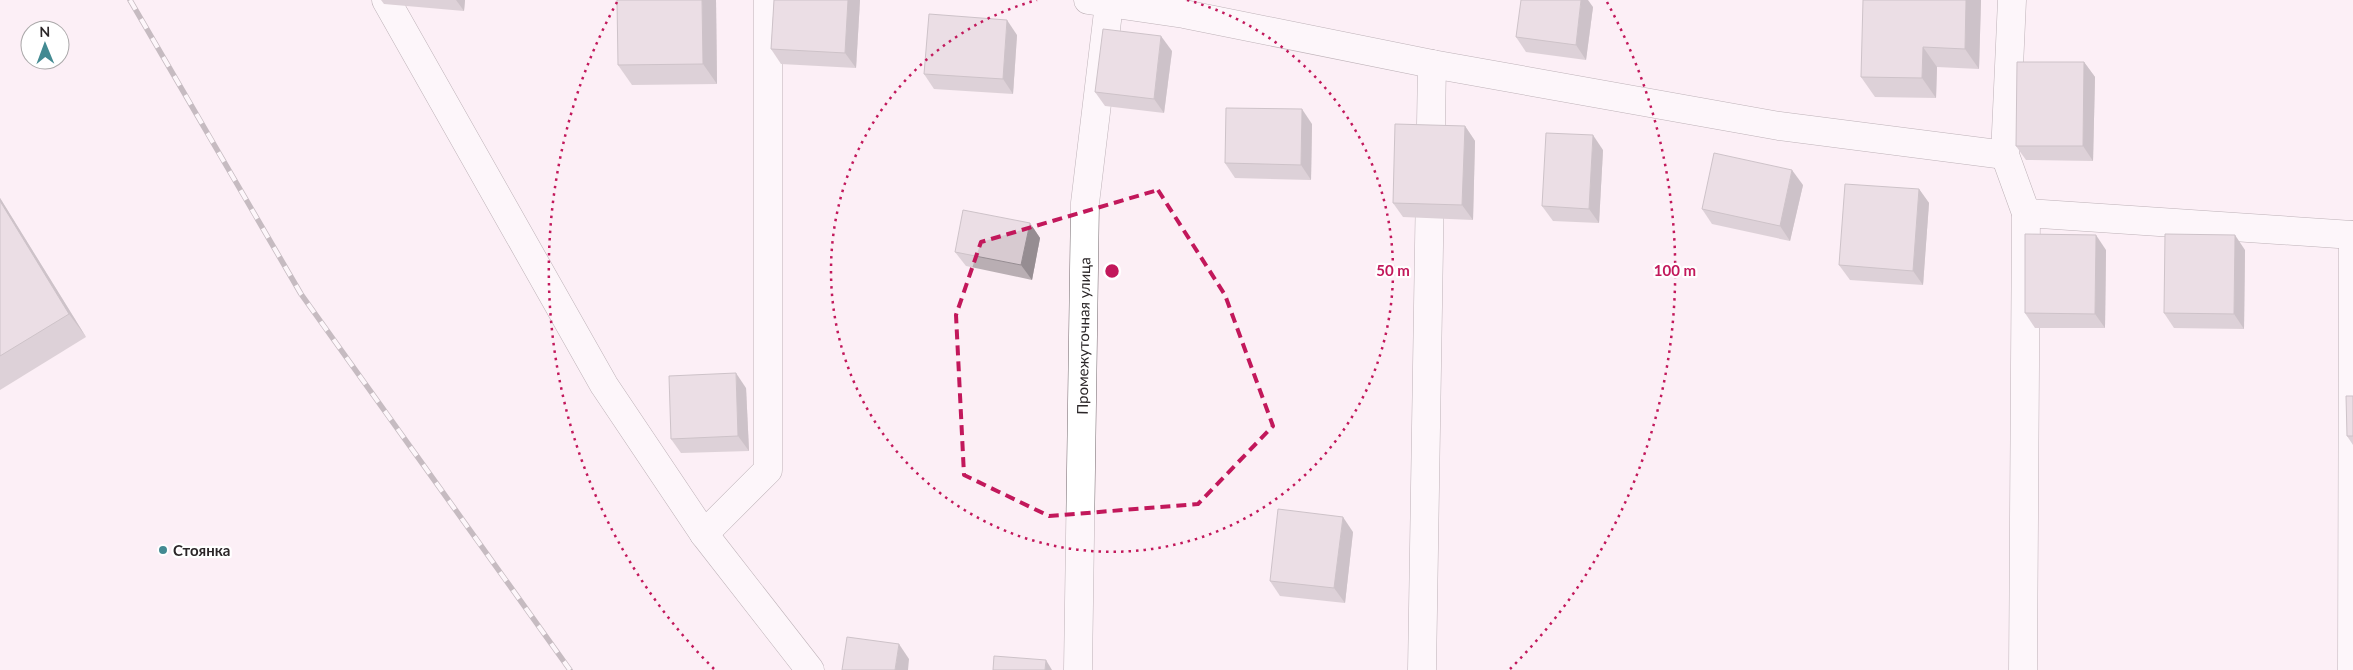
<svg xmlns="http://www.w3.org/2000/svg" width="2353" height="670" font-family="Lato,sans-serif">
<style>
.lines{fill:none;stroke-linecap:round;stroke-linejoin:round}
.minor-casing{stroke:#73686d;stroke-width:29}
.minor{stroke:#fff;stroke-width:28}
.rail-casing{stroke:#857d81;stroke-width:5.5}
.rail{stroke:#fff;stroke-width:4;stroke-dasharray:11;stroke-linecap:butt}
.wall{fill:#b9aeb3}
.shaded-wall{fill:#968d92}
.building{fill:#d7cad0;stroke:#968d92}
.marked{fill:none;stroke:#c2185b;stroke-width:4;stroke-dasharray:10 6;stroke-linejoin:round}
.ring{fill:none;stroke:#c2185b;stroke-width:2.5;stroke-dasharray:2.5 5}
.poi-dot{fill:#438a92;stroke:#fff;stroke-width:2}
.labels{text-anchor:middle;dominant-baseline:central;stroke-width:4.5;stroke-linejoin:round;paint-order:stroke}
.street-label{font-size:15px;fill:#2b2628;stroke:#fff}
.poi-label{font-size:15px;font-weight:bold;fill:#2b2628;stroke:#fff;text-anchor:start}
.centre{fill:#c2185b;stroke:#fff;stroke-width:2.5}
.ring-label{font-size:15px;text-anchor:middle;font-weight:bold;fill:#c2185b;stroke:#fff;stroke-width:4.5;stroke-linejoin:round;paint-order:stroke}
</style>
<rect width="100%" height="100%" fill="#fceff5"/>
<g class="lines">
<defs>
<g id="minor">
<path d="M386 0 604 385 704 534 810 670"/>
<path d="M1088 0 1184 14 1432 64 1779 126 2005 155"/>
<path d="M2012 0 2005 155 2026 213 2023 670"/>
<path d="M2026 213 2353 235"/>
<path d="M704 534 768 470V0"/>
<path d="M1078 670 1085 203 1109 4"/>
<path d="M1422 670 1432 64"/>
<path d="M2352 670 2353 235"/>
</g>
</defs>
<use href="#minor" class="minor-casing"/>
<use href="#minor" class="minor"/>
<defs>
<path id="rail" d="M130 0 301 294 570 670"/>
</defs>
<use href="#rail" class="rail-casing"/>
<use href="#rail" class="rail"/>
</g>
<g class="wall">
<path d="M381 0H465L464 11 384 4Z"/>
<path d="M716 0 717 84 632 85 618 65Z"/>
<path d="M774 0H860L856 68 781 64 771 49Z"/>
<path d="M1981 0 1979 69 1937 67 1936 98 1875 97 1861 77Z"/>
<path d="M1593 7 1586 60 1526 52 1516 37Z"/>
<path d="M1017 35 1013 94 934 89 924 74Z"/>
<path d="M1172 51 1164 113 1105 106 1095 92Z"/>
<path d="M2084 62 2095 77 2093 161 2026 160 2016 146Z"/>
<path d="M1312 124 1311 180 1235 178 1225 163Z"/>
<path d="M1465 126 1475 141 1473 220 1403 217 1393 203Z"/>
<path d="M1603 150 1599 223 1553 221 1542 206Z"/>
<path d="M1803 185 1790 241 1712 224 1702 209Z"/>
<path d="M1919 189 1929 203 1923 285 1850 280 1839 265Z"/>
<path d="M0 198 86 337 0 390Z"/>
<path d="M1030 223 1040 238 1032 280 966 266 955 252Z"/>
<path d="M2106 250 2105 328H2035L2025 313Z"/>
<path d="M2245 250 2244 329 2174 328 2164 313Z"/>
<path d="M746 388 749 451 681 453 671 439Z"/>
<path d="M2353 396V445L2347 436Z"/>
<path d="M1353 532 1345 603 1280 596 1270 581Z"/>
</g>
<g class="shaded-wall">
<path d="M456 0H465L464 11Z"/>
<path d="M702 0H716L717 84 703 64Z"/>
<path d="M848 0H860L856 68 845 53Z"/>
<path d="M1581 0H1588L1593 7 1586 60 1576 45Z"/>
<path d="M1966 0H1981L1979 69 1965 49Z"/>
<path d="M1007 20 1017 35 1013 94 1003 79Z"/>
<path d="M1161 36 1172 51 1164 113 1154 99Z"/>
<path d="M1923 47 1937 67 1936 98 1922 78Z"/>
<path d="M2084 62 2095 77 2093 161 2083 146Z"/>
<path d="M1302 109 1312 124 1311 180 1301 165Z"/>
<path d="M1465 126 1475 141 1473 220 1462 205Z"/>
<path d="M1593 135 1603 150 1599 223 1589 209Z"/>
<path d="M1792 170 1803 185 1790 241 1780 226Z"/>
<path d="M1919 189 1929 203 1923 285 1913 271Z"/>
<path d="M0 198 86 337 69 314 0 201Z"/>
<path d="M1030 223 1040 238 1032 280 1021 265Z"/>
<path d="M2096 235 2106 250 2105 328 2095 314Z"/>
<path d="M2235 235 2245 250 2244 329 2234 314Z"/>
<path d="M736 373 746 388 749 451 738 436Z"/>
<path d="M1343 517 1353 532 1345 603 1334 588Z"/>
<path d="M899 644 909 659 908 670H895Z"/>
<path d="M1046 660 1052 670H1045Z"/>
</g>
<g class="building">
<path d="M617 0H702L703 64 618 65Z"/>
<path d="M774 0H848L845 53 771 49Z"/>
<path d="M1521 0H1581L1576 45 1516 37Z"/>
<path d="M1863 0H1966L1965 49 1923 47 1922 78 1861 77Z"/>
<path d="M929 14 1007 20 1003 79 924 74Z"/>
<path d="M1103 29 1161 36 1154 99 1095 92Z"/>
<path d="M2017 62H2084L2083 146H2016Z"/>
<path d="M1226 108 1302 109 1301 165 1225 163Z"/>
<path d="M1395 124 1465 126 1462 205 1393 203Z"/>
<path d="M1546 133 1593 135 1589 209 1542 206Z"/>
<path d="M1714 153 1792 170 1780 226 1702 209Z"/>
<path d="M1845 184 1919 189 1913 271 1839 265Z"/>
<path d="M0 201 69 314 0 356Z"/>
<path d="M963 210 1030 223 1021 265 955 252Z"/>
<path d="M2025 234 2096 235 2095 314 2025 313Z"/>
<path d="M2165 234 2235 235 2234 314 2164 313Z"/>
<path d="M736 373 738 436 671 439 669 376Z"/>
<path d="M2346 396H2353V436H2347Z"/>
<path d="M1278 509 1343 517 1334 588 1270 581Z"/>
<path d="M847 637 899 644 895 670H842Z"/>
<path d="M994 656 1046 660 1045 670H993Z"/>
</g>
<path d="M0 0H2353V670H0ZM1158 190 1225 295 1273 426 1198 504 1049 516 964 475 956 315 981 242Z" fill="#fceff5" fill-opacity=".55" fill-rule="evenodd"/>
<path class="marked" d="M1158 190 1225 295 1273 426 1198 504 1049 516 964 475 956 315 981 242Z"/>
<g class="ring">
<path d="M1187 0A281 281 0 1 1 1037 0"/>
<path d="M714 669A563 563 0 0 1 617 2M1607 2A563 563 0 0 1 1510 669"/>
</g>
<circle class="poi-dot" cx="163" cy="550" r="5"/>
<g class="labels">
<g class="street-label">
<text transform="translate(1083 336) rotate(-89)">Промежуточная улица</text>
</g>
<g class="poi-label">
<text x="173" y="550">Стоянка</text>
</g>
</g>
<circle cx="1112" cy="271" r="8" class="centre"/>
<g class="ring-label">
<text x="1393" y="276">50 m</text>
<text x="1675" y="276">100 m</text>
</g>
<g transform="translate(45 45) rotate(359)"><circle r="24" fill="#ffffff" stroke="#aaa8a9"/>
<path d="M0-4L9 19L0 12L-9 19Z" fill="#438a92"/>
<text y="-8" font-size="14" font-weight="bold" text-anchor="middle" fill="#2b2628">N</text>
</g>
</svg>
